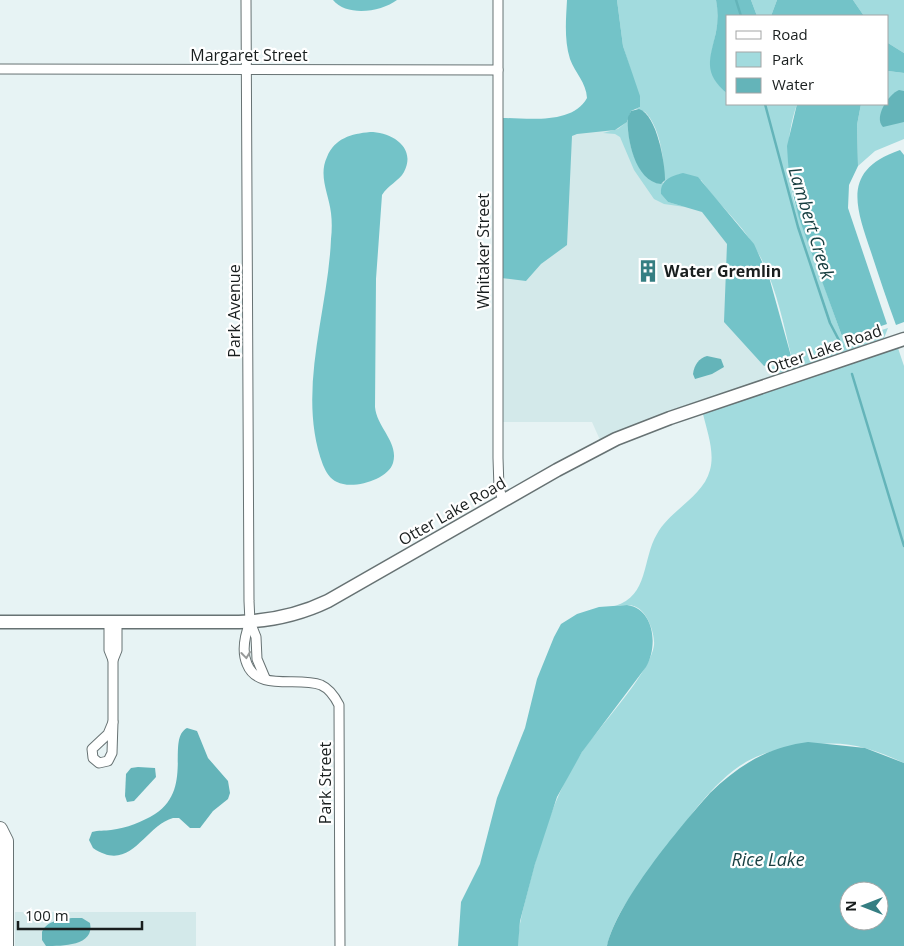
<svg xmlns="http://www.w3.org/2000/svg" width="904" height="946" font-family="'Open Sans',sans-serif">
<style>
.built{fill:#d3e9ea}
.green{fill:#a2dbde}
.forest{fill:#73c3c8}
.water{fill:#64b4b9;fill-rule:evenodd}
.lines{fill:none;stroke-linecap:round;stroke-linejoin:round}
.stream{stroke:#64b4b9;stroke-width:2.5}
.street-casing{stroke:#677273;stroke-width:11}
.secondary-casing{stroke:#677273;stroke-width:15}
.primary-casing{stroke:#677273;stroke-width:16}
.street{stroke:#fff;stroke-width:9}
.secondary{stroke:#fff;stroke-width:12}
.primary{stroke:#fff;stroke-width:14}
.oneway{stroke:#989a9a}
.labels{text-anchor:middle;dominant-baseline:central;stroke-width:4.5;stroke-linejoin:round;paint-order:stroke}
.street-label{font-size:16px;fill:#191e1e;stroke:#fff}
.poi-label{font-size:16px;font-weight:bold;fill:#191e1e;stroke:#fff;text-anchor:start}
.water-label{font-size:18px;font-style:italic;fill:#173e40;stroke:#fff}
</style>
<rect width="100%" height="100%" fill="#e7f3f4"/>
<g class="built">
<path d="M502 120H640L747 248 789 371 660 415 600 440 592 422H501Z"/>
<rect x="15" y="912" width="181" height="34"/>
</g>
<g class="green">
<path d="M617 0H716C718 10 718 22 716 32 711 59 703 73 728 94V104H797C786 136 786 165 793 198L844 342 888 328 884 338 785 372 774 373 766 369 792 359C783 322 775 279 754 246 740 222 717 203 701 180L667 179 664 182C665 161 660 127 645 112L636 109 640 107V100L623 46Z"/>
<path d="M751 0H777L771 16H757Z"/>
<path d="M853 0H904V53L888 43V16H864Z"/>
<path d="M888 71 904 73V139L875 151 858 166 857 125 861 104H888Z"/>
<path d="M628 121C628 145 634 167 654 182L663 183 661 194 668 202 685 207 664 204 654 199 634 170 620 137 615 134 603 133 618 129Z"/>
<path d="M898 348 904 366V763C865 745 840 739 798 747 786 750 772 750 761 755 719 770 687 821 661 856 640 883 615 912 607 946H518C518 925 524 906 529 886 541 839 555 793 582 752 599 727 651 672 654 645 655 634 648 614 638 608 631 604 623 605 615 606 649 596 642 559 657 534 670 510 703 497 710 470 715 452 707 431 703 414Z"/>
</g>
<g class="forest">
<path d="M333 0H397C381 12 347 17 333 0Z"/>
<path d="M567 0H617L623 46 640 96V107L631 111 627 122 615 130 577 134 572 136 567 245 541 264 526 281 501 278 502 118C528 118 572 125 587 98 586 82 575 73 570 59 564 40 566 19 567 0Z"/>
<path d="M716 0H751L757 16H728V94C702 73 710 59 716 32 718 22 718 10 716 0Z"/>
<path d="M777 0H853L864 16H771Z"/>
<path d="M888 43 904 53V73L888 71Z"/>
<path d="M797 104H861L857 125 858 166 849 185 848 208 887 324 843 339 799 218 789 178 787 146Z"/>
<path d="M370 132C391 132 417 147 404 172 399 181 388 185 382 195L376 279 375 407C377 428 399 442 393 463 388 480 352 490 337 482 330 479 326 472 323 465 296 392 328 313 331 239 332 230 332 221 331 213 329 194 318 176 327 157 335 138 351 134 370 132Z"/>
<path d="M900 150 904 155V322L896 325C887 301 879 276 871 252 855 205 842 170 900 150Z"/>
<path d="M683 173 698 177 754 244 769 277 791 356 764 366 724 322 727 244 702 212 668 202 661 194C660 180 671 176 683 173Z"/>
<path d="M627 605C655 609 658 647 646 667L582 752 557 797 535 864 520 921 518 946H458L461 902 480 864 497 798 525 728 537 679 554 637 561 624 577 614 599 607Z"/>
</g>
<g class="water">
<path d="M899 90 904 91V122L883 127C873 117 889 94 899 90Z"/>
<path d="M639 109C657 115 665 163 665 180L661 184C635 182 626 137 628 117L631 111Z"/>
<path d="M707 356 721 359 724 367 712 374 695 379 693 374C694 365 699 358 707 356Z"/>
<path d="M187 728 197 731 208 758 228 781 230 793 228 799 213 811 200 828H190L179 818H173C144 826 131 874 93 848L89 840 92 832C98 830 105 831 111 830 127 828 142 822 155 814 194 789 166 739 187 728Z"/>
<path d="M808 742 865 748 904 763V946H607C617 902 679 828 710 793 739 765 768 747 808 742ZM849 891H879V921H849Z"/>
<path d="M138 767 155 768 156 777 134 801 127 802 125 796 126 774 131 768Z"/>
<path d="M72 918H82L90 923C95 946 62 946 46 946L42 940V932C47 920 61 920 72 918Z"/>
</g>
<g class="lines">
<g class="stream">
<path d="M736 0 741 16"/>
<path d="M765 104 798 227 830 323 843 348"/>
<path d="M852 374 904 546"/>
</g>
<defs>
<g id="street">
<path d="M246 0 249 601 250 622 256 637 257 659 265 678"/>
<path d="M498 0V458L499 488 503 501"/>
<path d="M0 69 498 70"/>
<path d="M109 622V650L113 660"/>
<path d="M250 622C245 635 241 650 247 664 258 692 298 676 321 685 330 689 335 697 339 705L340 946"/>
<path d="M113 722 112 753 108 761 99 763 93 758 92 749 108 734Z"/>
<path d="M113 722V660L117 650V622"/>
</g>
<path id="secondary" d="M0 622H239C271 621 299 615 328 601L557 470 616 439 670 418 904 339"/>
<path id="primary" d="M0 829 6 841V946"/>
</defs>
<use href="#street" class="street-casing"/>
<use href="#secondary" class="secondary-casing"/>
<use href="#primary" class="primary-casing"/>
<use href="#street" class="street"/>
<use href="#secondary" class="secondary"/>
<use href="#primary" class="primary"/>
</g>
<defs><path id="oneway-chevron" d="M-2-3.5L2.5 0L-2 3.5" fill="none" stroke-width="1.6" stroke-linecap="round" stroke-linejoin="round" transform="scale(1.25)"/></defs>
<use class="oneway" href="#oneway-chevron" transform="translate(246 655) rotate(83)"/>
<defs>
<symbol id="building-bare" viewBox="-9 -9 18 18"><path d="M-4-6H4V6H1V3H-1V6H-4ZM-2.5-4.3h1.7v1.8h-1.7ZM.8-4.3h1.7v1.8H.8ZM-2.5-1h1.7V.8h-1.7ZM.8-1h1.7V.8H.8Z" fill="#357e82" stroke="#fff" stroke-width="2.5" paint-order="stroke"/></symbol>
</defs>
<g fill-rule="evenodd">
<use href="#building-bare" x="632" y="255" width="32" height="32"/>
</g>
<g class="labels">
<g class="street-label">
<text x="249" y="55">Margaret Street</text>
<text transform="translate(483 251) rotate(-90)">Whitaker Street</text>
<text transform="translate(234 311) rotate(-90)">Park Avenue</text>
<text transform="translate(824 349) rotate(-19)">Otter Lake Road</text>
<text transform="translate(452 511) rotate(-30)">Otter Lake Road</text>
<text transform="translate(325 783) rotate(-90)">Park Street</text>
</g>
<g class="poi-label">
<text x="664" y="271">Water Gremlin</text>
</g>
<g class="water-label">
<text transform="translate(812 223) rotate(73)">Lambert Creek</text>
<text x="768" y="859">Rice Lake</text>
</g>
</g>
<rect x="726" y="15" width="162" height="90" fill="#ffffff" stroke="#a3a5a5"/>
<rect x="736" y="31" width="25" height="8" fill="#ffffff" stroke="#a3a5a5"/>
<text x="772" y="40" font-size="15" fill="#191e1e">Road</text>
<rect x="736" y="52" width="25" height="15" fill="#a2dbde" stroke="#a3a5a5"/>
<text x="772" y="65" font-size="15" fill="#191e1e">Park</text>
<rect x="736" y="78" width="25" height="15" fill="#64b4b9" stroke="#a3a5a5"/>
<text x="772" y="90" font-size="15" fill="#191e1e">Water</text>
<g transform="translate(864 906) rotate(270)"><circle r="24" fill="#ffffff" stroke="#a3a5a5"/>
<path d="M0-4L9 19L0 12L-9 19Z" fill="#357e82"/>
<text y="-8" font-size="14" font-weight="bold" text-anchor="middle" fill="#191e1e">N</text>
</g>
<path d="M18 921v8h124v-8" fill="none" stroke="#191e1e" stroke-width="2.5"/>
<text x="25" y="921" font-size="15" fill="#191e1e" stroke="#ffffff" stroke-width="4" paint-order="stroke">100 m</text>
</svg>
